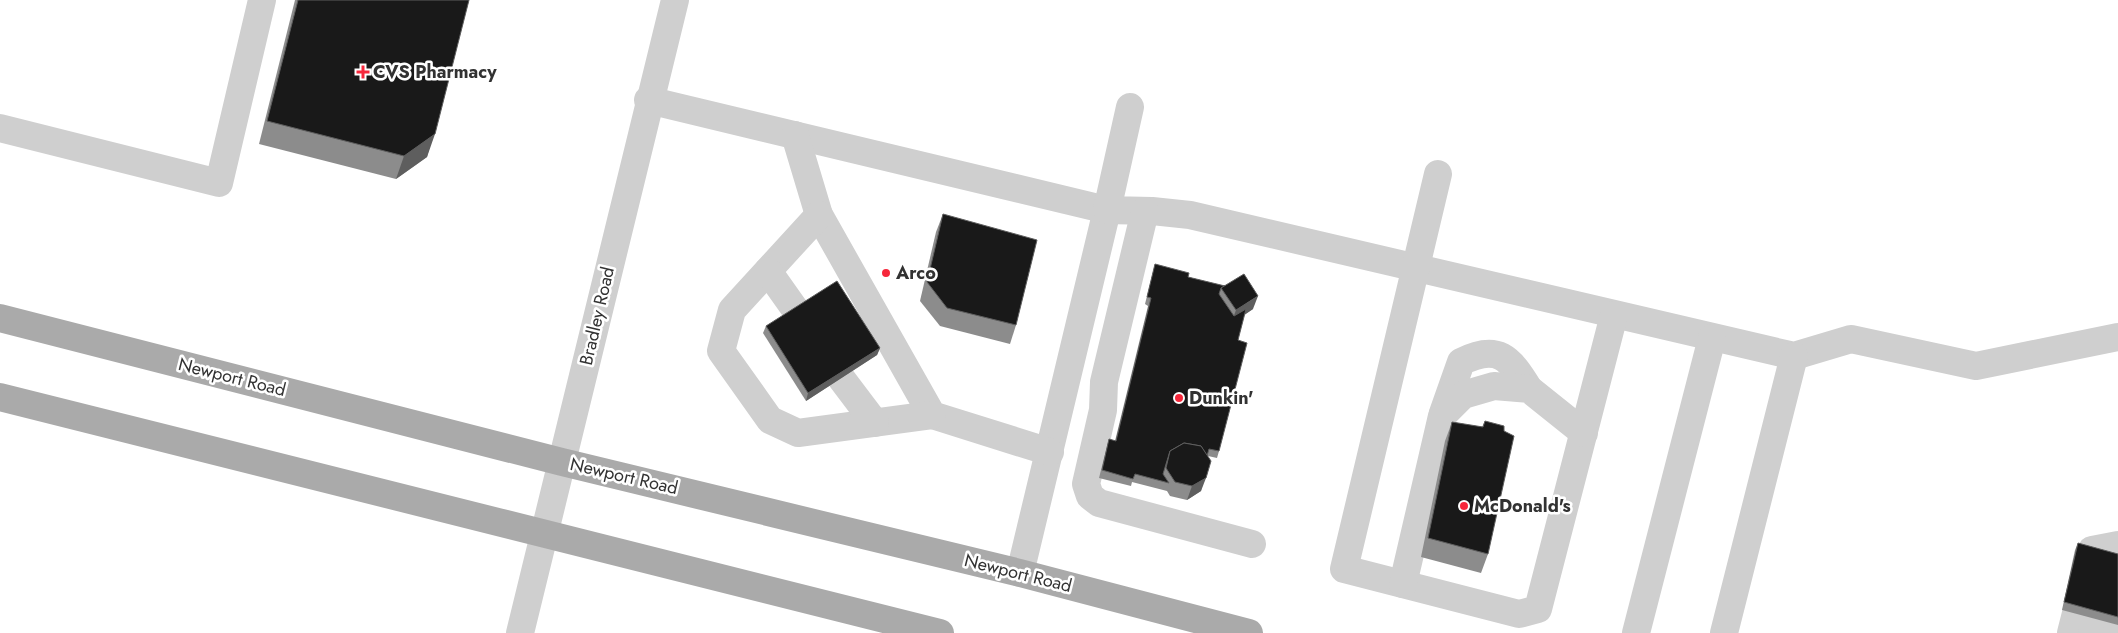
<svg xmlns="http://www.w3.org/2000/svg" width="2118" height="633" font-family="Jost,sans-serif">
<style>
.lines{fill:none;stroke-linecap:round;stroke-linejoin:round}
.minor{stroke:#cfcfcf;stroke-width:28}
.major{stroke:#aaa;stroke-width:28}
.wall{fill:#8c8c8c}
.shaded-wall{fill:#5e5e5e}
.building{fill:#191919;stroke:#5e5e5e}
.poi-dot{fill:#f6273b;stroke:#fff;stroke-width:2}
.labels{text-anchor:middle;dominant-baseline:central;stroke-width:5;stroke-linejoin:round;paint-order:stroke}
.poi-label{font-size:18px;font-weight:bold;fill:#323232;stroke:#fff;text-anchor:start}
.street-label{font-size:18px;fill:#323232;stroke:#fff}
</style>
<rect width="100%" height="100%" fill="#fff"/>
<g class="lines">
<g class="minor">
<path d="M648 100 1107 210 1020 573"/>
<path d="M1130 107 1107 210 1152 211 1190 215 1794 356 1851 339 1976 366 2118 337"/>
<path d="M0 128 219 183 262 0"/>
<path d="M795 135 819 215 932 415 1050 452"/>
<path d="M1438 174 1344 569 1519 614 1538 609 1614 315"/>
<path d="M1145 211 1104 382 1103 410 1086 484 1090 496 1099 503 1252 544"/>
<path d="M819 215 732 310 721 351 770 420 798 433 932 415"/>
<path d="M768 271 797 312"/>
<path d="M841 378 875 423"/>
<path d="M1443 413 1461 362C1498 343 1510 358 1529 389"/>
<path d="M1403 584 1442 416 1463 395 1494 386 1529 389 1584 433"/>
<path d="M520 633 675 0"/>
<path d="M1636 633 1712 338"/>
<path d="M1724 633 1794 356"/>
<path d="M2071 633 2092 550 2118 545"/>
<path d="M2092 633 2105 584"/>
<path d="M2116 633 2118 626"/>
</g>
<g class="major">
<path d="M0 318 562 462 1020 573 1249 633"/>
<path d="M0 397 940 633"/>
</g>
</g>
<g class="wall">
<path d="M295 0H469L427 157 396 179 259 144Z"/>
<path d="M943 214 1016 325 1010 344 940 326 920 301 936 232Z"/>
<path d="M1155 264 1188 277 1225 286 1253 309 1244 315 1238 340 1219 451 1217 458 1208 456 1201 491 1187 500 1170 496 1167 491 1132 482 1131 486 1099 478 1107 446 1109 439 1115 441 1148 306 1145 304Z"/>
<path d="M766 326 880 348 877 355 806 401 763 333Z"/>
<path d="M1485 421 1488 554 1481 573 1421 557 1445 441 1452 422 1482 427Z"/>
<path d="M2078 543 2118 554V625L2062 610 2075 550Z"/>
</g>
<g class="shaded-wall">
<path d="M435 134 427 157 396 179 404 156Z"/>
<path d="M1258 296 1253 309 1231 324 1236 310Z"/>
<path d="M880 348 877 355 806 401 808 393Z"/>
<path d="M1206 478 1201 491 1187 500 1192 486Z"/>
</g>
<g class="building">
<path d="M298 0H469L435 134 404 156 267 121Z"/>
<path d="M943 214 1037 240 1016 325 947 308 927 282Z"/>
<path d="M1155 264 1189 273 1188 277 1225 286 1221 288 1219 294 1234 316 1246 309 1238 340 1247 343 1219 451 1209 449 1207 456 1201 446 1184 443 1170 451 1163 474 1169 483 1135 474 1133 479 1102 470 1109 439 1116 441 1151 298 1147 297Z"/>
<path d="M1244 274 1258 296 1236 310 1221 288Z"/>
<path d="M837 281 880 348 808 393 766 326Z"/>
<path d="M1485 421 1504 426V431L1514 436 1488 554 1428 538 1452 422 1483 427Z"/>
<path d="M1184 443 1201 446 1211 461 1206 478 1192 486 1175 482 1166 468 1170 451Z"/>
<path d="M2078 543 2118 554V617L2064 602Z"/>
</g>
<g class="poi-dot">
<path d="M360.5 64.5h5v5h5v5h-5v5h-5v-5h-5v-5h5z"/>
<circle cx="886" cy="273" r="5"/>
<circle cx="1179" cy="398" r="5"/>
<circle cx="1464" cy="506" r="5"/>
</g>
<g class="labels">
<g class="poi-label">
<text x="373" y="72">CVS Pharmacy</text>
<text x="896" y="273">Arco</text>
<text x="1189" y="398">Dunkin'</text>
<text x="1474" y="506">McDonald's</text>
</g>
<g class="street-label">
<text transform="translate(597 316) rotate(-77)">Bradley Road</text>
<text transform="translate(232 377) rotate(14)">Newport Road</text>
<text transform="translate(624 476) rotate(13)">Newport Road</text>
<text transform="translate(1018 573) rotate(14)">Newport Road</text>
</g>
</g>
</svg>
